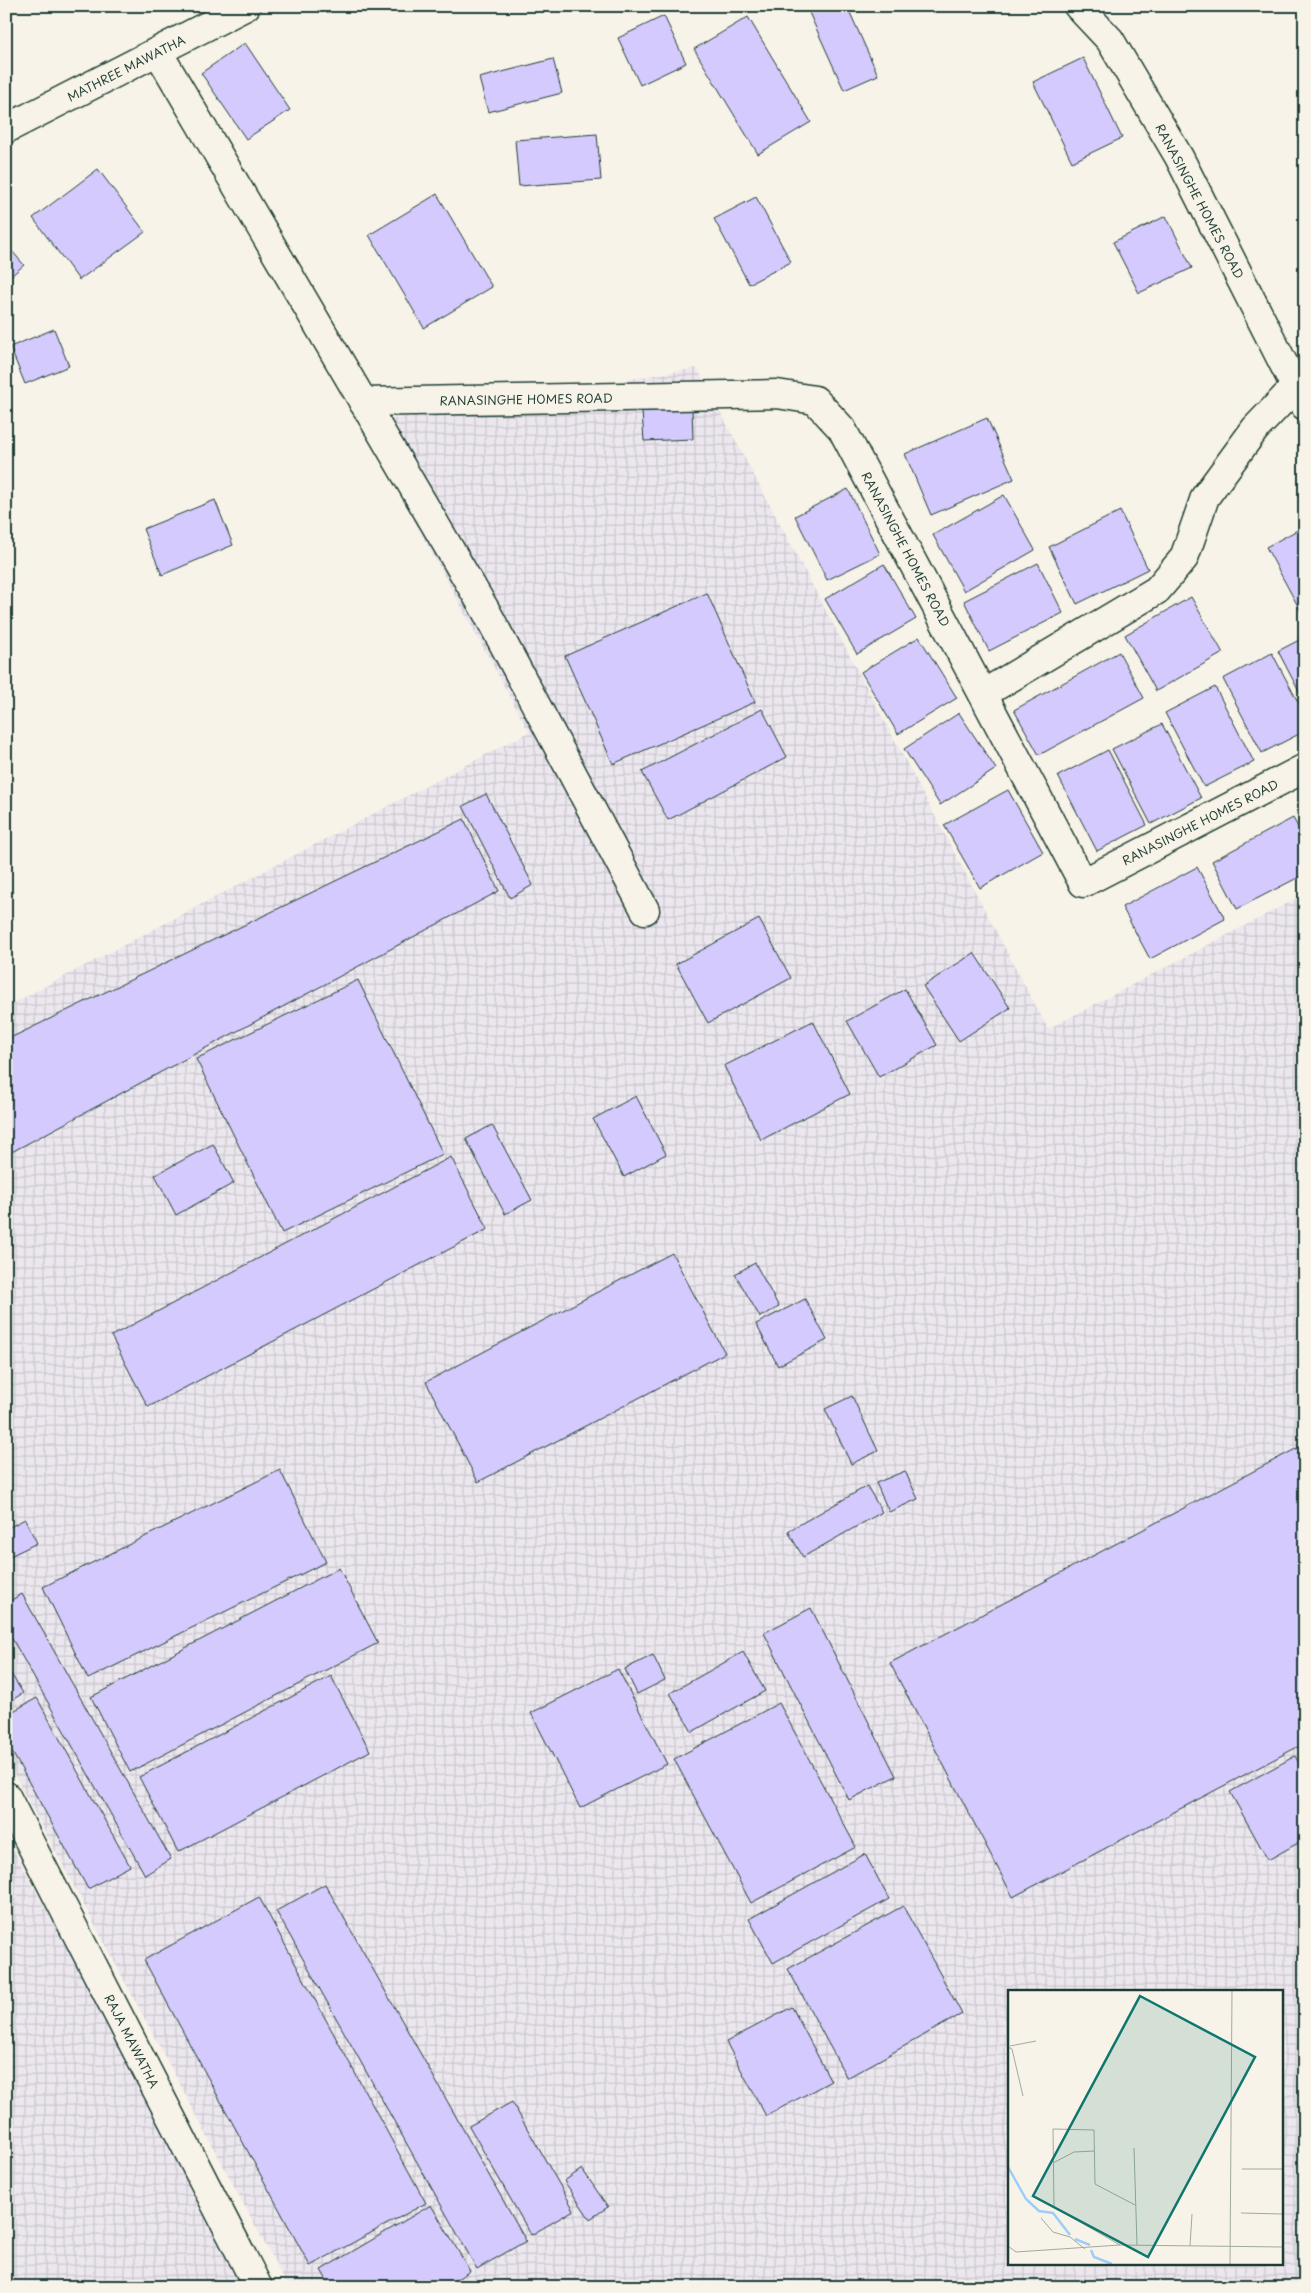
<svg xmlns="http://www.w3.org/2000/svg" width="1311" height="2293" font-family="'Playpen Sans',sans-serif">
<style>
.industrial{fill:url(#industrial-grid);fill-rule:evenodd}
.building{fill:#d4cafd;stroke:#1f3d34}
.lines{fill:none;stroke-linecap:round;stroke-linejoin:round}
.minor-casing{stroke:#1f3d34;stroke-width:31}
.tertiary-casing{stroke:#1f3d34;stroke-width:31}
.minor{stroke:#f7f3e8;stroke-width:28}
.tertiary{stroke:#f7f3e8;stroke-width:28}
.labels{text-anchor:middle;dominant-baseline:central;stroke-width:4;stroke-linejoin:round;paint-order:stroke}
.street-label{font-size:12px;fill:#1f3d34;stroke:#f7f3e8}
.inset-river{fill:none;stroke:#9ccef9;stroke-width:2.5}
.inset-road{fill:none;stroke:#a1aaa0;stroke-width:1}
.view{fill:#0f766e;fill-opacity:0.15;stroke:#0f766e;stroke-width:2.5}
.inset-edge{fill:none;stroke:#1f3d34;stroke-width:2.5}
</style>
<defs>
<pattern id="industrial-grid" width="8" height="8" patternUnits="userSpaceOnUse" patternTransform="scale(1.25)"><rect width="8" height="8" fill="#ece7ee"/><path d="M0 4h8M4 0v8" fill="none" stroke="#cac7cd"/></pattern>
</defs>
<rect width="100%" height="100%" fill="#f7f3e8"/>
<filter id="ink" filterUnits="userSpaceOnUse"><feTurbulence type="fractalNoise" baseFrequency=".02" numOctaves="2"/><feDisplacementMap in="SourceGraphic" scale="10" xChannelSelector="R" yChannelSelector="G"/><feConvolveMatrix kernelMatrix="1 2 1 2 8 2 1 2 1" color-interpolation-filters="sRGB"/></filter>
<g filter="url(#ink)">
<g class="industrial">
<path d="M697 368 1048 1029 1305 894V2287H288L6 1759V1007L529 732 362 424ZM1010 1992H1282V2264H1010Z"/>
<path d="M6 1836 142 2087 243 2287H6Z"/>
</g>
<g class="building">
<path d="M806 6H847L878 75 844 90Z"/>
<path d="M664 16 686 63 640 85 618 38Z"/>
<path d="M748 17 811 122 758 154 694 49Z"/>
<path d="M245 43 290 110 246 139 201 73Z"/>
<path d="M1083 58 1122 138 1072 162 1033 82Z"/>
<path d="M553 59 562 93 488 112 479 78Z"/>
<path d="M597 134 601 180 519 186 515 140Z"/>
<path d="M98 169 145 232 79 280 33 218Z"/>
<path d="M437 194 492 287 424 328 369 235Z"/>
<path d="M756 197 791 262 749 284 714 219Z"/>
<path d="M1166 216 1192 268 1139 293 1113 242Z"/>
<path d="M6 244 24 265 6 280Z"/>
<path d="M54 329 69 366 25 384 10 347Z"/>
<path d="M692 408 693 439 644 441 642 411Z"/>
<path d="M987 418 1014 479 931 515 905 454Z"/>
<path d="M848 489 880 554 827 580 795 516Z"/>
<path d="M1004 495 1035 550 964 591 933 535Z"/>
<path d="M215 500 233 545 162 575 143 529Z"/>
<path d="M1120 511 1148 569 1077 604 1049 547Z"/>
<path d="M1305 526V619L1266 547Z"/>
<path d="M1038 563 1063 613 989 651 964 601Z"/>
<path d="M884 564 916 619 857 654 825 599Z"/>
<path d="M707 593 755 702 613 764 565 656Z"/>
<path d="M1191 597 1223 653 1156 691 1125 635Z"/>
<path d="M919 637 957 698 898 734 861 672Z"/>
<path d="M1305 637V703L1278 651Z"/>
<path d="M1119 652 1144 698 1039 755 1014 710Z"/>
<path d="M1272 653 1305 715V731L1262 753 1223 679Z"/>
<path d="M1215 687 1254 762 1204 787 1165 713Z"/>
<path d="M762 709 787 757 668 820 642 772Z"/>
<path d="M959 713 996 769 940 805 904 749Z"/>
<path d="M1162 724 1201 798 1151 824 1112 749Z"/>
<path d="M1108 750 1147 825 1097 851 1058 776Z"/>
<path d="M1008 790 1043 852 980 888 944 825Z"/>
<path d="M486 794 533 885 510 898 463 806Z"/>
<path d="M1293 818 1305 840V874L1237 909 1212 861Z"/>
<path d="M464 819 499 891 6 1155V1040Z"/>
<path d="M1197 867 1225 919 1150 959 1122 907Z"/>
<path d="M759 919 791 978 708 1023 676 964Z"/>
<path d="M974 953 1010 1008 959 1041 923 986Z"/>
<path d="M358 980 443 1154 282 1233 196 1059Z"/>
<path d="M905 989 937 1045 879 1077 847 1021Z"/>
<path d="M813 1021 850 1094 761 1140 724 1066Z"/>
<path d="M636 1096 666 1154 624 1177 593 1119Z"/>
<path d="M492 1125 532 1200 505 1214 466 1139Z"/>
<path d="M213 1144 234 1183 176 1215 155 1175Z"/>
<path d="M451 1157 488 1229 148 1407 111 1336Z"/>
<path d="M672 1253 725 1353 478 1482 426 1382Z"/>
<path d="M755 1263 779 1307 760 1317 735 1274Z"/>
<path d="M805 1299 827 1340 778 1366 756 1324Z"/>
<path d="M852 1396 878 1451 851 1464 825 1409Z"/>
<path d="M1305 1444V1743L1013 1897 890 1663Z"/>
<path d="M280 1470 326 1562 88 1679 43 1587Z"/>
<path d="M905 1471 918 1499 889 1512 876 1483Z"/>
<path d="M867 1486 882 1512 803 1557 788 1531Z"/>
<path d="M25 1519 37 1543 6 1558V1529Z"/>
<path d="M339 1568 378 1643 130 1772 91 1697Z"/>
<path d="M22 1594 171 1859 145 1875 6 1628V1603Z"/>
<path d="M811 1608 896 1776 849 1800 764 1633Z"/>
<path d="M743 1652 765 1691 692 1732 670 1693Z"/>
<path d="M653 1655 665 1680 637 1694 625 1669Z"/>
<path d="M6 1666 23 1693 6 1704Z"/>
<path d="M618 1669 667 1764 580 1808 531 1713Z"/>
<path d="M331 1676 370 1751 178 1852 139 1777Z"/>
<path d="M37 1698 130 1866 88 1889 6 1741V1715Z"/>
<path d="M779 1703 856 1847 751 1903 674 1759Z"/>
<path d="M1295 1756 1305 1773V1839L1268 1860 1230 1792Z"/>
<path d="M865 1854 889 1899 773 1963 749 1919Z"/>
<path d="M325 1884 526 2241 477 2269 276 1911Z"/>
<path d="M259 1897 426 2203 310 2266 144 1960Z"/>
<path d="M903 1906 962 2014 847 2078 788 1969Z"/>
<path d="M792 2007 831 2081 766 2116 726 2042Z"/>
<path d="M512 2102 574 2210 531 2235 469 2126Z"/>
<path d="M582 2169 608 2207 590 2219 564 2181Z"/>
<path d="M431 2205 470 2271 444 2287H331L321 2270Z"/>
</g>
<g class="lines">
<defs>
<g id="minor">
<path d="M1078 6 1110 40 1179 157 1305 406"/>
<path d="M158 52 486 611 645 910"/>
<path d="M363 402 777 394 815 400 842 429 1083 883 1305 768"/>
<path d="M983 694 1157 590 1184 558 1205 497 1255 429 1295 387"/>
</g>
<g id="tertiary">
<path d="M6 129 246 6"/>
<path d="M6 1796 258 2287"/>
</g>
</defs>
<use href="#minor" class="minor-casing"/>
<use href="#tertiary" class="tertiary-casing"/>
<use href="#minor" class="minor"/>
<use href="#tertiary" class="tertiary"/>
</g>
</g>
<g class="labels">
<g class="street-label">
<text transform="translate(126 68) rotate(-27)">MATHREE MAWATHA</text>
<text transform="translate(1200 201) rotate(62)">RANASINGHE HOMES ROAD</text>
<text transform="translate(526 399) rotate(-1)">RANASINGHE HOMES ROAD</text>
<text transform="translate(906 549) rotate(62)">RANASINGHE HOMES ROAD</text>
<text transform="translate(1200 822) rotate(-27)">RANASINGHE HOMES ROAD</text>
<text transform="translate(132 2041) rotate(63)">RAJA MAWATHA</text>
</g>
</g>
<g transform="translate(1008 1990)">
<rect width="275" height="275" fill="#f7f3e8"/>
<path class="inset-river" d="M0 177 18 209 31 221 45 223 62 245M67 249 82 255M83 260 86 267 104 274"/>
<path class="inset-road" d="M2 56 28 51M0 57 4 59 15 106M126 158 129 255M45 173 66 162 86 161M234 179H275M233 223 275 224M33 228 45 242 62 247 77 259M112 255 46 217 45 139 86 140 87 194 127 215M0 256 8 262 112 255 275 257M182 256 184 224M222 274 224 1"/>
<path class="view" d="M132 6 247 67 140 267 25 206Z"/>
<rect width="275" height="275" class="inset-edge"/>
</g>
<rect width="1311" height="2293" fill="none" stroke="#f7f3e8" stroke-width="25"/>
<rect x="12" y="12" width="1286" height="2268" fill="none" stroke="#1f3d34" stroke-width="2" filter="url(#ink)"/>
</svg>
